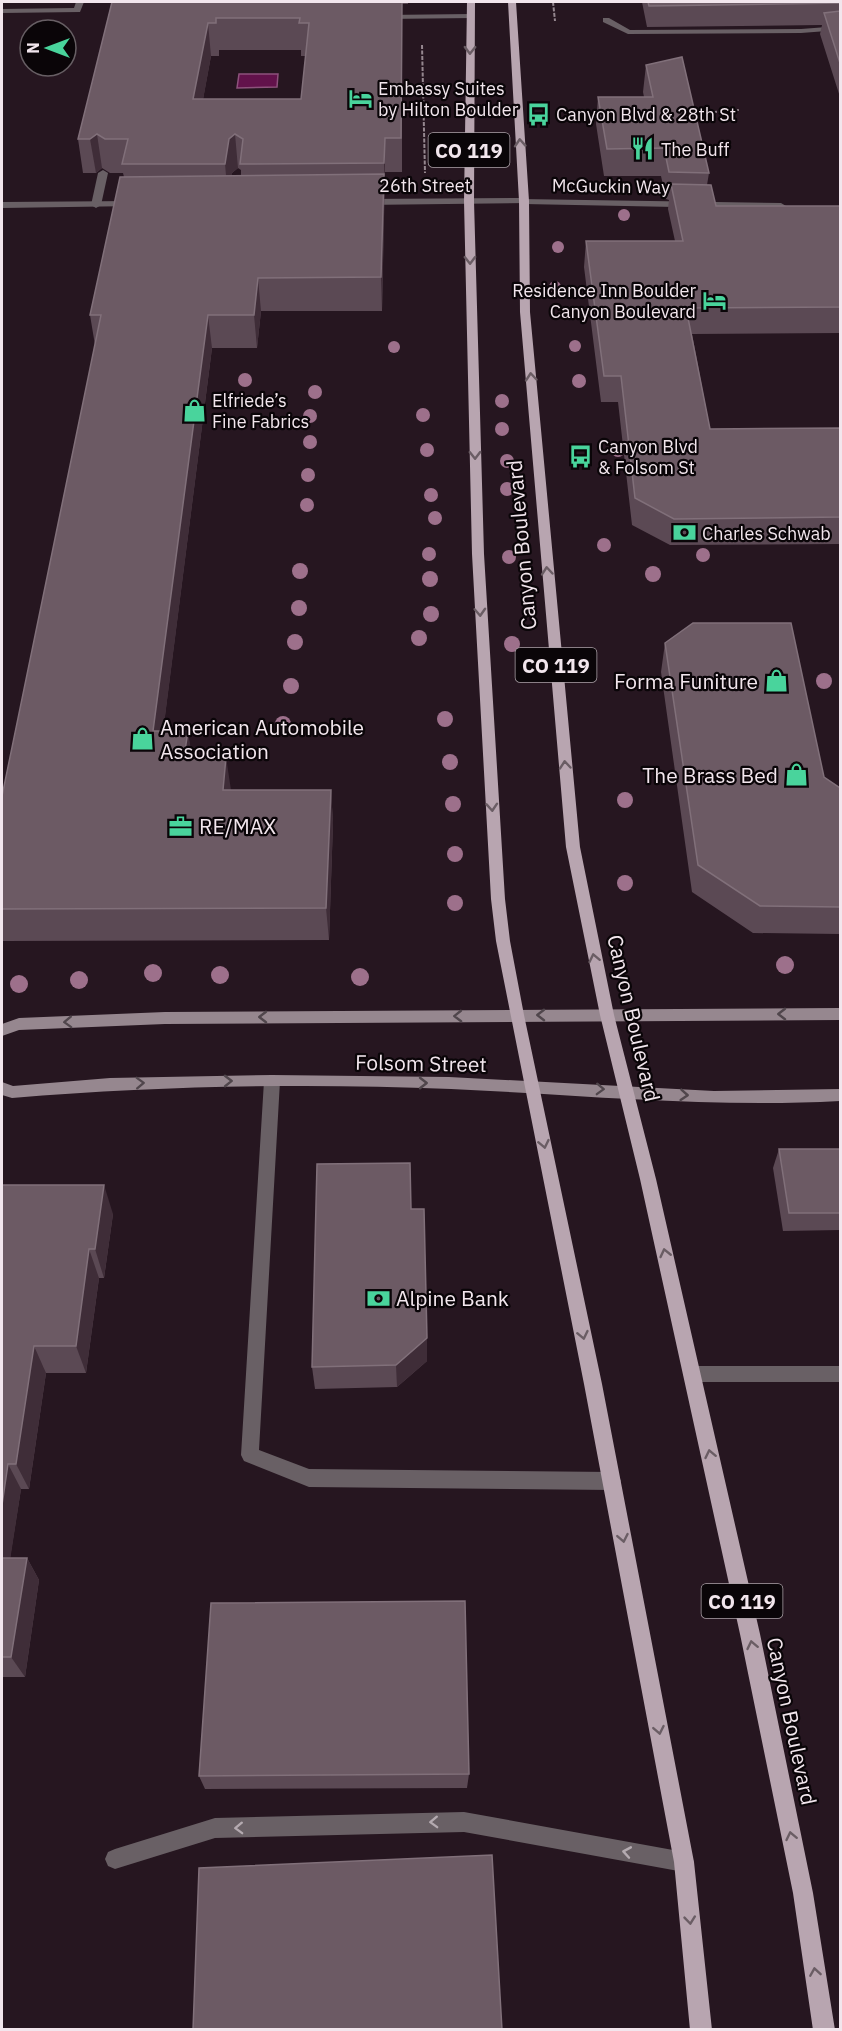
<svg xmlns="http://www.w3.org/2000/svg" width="842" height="2031" font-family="'IBM Plex Sans',sans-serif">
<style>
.water{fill:#62124b;stroke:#8d527c;stroke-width:1.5}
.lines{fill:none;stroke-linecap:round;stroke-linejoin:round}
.path{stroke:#95878f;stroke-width:2;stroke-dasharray:4 1.5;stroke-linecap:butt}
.service{fill:#696065;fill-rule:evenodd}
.minor{fill:#696065;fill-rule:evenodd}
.tertiary{fill:#696065;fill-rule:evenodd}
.secondary{fill:#96878f;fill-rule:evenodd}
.primary{fill:#b8a5b0;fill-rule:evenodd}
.tree{fill:#9d708b}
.wall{fill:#5b4954;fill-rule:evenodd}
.shaded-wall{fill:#3f2d38}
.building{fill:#6c5a64;stroke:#81707a;stroke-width:1.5;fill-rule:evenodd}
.oneway{stroke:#6a5d64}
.oneway2{stroke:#50464c}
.oneway3{stroke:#b4aab0}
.labels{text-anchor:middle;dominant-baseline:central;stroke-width:4.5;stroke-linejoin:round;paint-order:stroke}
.far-poi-label{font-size:18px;fill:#f2e6ed;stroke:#0a0508;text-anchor:start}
.far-street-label{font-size:18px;fill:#f2e6ed;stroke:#0a0508}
.shield{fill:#0a0508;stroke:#aca2a8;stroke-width:1.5}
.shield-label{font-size:20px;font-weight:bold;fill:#f2e6ed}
.street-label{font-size:21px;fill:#f2e6ed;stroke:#0a0508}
.poi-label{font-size:21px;fill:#f2e6ed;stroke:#0a0508;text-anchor:start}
</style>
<rect width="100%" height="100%" fill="#261620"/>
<path class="water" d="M239 74H278L277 87 237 88Z"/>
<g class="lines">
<g class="path">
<path d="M553 2 555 21"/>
<path d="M422 45 425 173"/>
<path d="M579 113 602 114"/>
<path d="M691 114 739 110"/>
</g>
<g class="service">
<path d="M76 2H84L80 12 2 13V9L74 8Z"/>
<path d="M471 14H474V18L384 19 380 17 384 15Z"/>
<path d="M603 18H609L630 30 801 29 840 26V30L801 33 628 34 603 22Z"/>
<path d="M103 170 108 173 101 205 96 208 91 205 98 173Z"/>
<path d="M272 1075 277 1077 280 1081 259 1450 309 1469 612 1472 618 1475 621 1481 618 1487 612 1490 309 1487 244 1461 241 1455 264 1081 267 1077Z"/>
<path d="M692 1366H840V1382H692L686 1380 683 1374 686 1368Z"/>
<path d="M464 1812 684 1852 691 1855 694 1862 691 1869 684 1872 464 1832 215 1838 115 1869 108 1866 105 1859 108 1852 115 1849 215 1818Z"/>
</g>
<path class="minor" d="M521 199 781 203 786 206 781 209 524 204 519 201Z"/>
<g class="tertiary">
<path d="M524 198 529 201 527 203 364 205 359 202 364 199Z"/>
<path d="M133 201 138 204 136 206 2 208V202Z"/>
</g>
<g class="secondary">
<path d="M840 1008V1020L165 1024 19 1030 2 1036V1024L19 1018 165 1012Z"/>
<path d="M272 1075 449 1077 714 1091 840 1089V1101C711 1108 581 1095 451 1089 305 1083 158 1086 12 1098L2 1095V1082L13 1086 110 1078Z"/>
</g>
<g class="primary">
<path d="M467 2H475L474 201 484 554 505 899 510 941 524 1015 602 1384 694 1862 712 2030H690L674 1862 584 1384 496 941 491 899 472 554 464 201Z"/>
<path d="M508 2H516L529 201 530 312 580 847 614 1015 656 1179 760 1634 813 1893 835 2030H813L793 1893 740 1634 640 1179 600 1015 566 847 520 312 519 201Z"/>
</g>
</g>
<g class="tree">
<circle cx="657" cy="189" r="5"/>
<circle cx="624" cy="215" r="6"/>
<circle cx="558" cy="247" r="6"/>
<circle cx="555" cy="287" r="6"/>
<circle cx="575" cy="346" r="6"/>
<circle cx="394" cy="347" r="6"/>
<circle cx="245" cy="380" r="7"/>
<circle cx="579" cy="381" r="7"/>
<circle cx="315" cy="392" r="7"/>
<circle cx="502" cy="401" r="7"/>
<circle cx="423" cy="415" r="7"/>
<circle cx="310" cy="416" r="7"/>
<circle cx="502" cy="429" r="7"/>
<circle cx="310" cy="442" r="7"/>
<circle cx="427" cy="450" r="7"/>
<circle cx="618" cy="450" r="7"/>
<circle cx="507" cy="461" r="7"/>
<circle cx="308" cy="475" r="7"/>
<circle cx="507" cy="489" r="7"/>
<circle cx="431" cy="495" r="7"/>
<circle cx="307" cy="505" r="7"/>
<circle cx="435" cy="518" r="7"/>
<circle cx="604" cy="545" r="7"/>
<circle cx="429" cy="554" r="7"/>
<circle cx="703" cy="555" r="7"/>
<circle cx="509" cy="557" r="7"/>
<circle cx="300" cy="571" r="8"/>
<circle cx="653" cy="574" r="8"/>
<circle cx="430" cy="579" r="8"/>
<circle cx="299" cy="608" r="8"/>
<circle cx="431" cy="614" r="8"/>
<circle cx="419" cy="638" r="8"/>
<circle cx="295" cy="642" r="8"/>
<circle cx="512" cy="644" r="8"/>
<circle cx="824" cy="681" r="8"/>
<circle cx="291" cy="686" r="8"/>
<circle cx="445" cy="719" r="8"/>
<circle cx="283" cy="724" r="8"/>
<circle cx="450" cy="762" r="8"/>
<circle cx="625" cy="800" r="8"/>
<circle cx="453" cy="804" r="8"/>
<circle cx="455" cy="854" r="8"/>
<circle cx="625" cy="883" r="8"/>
<circle cx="455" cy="903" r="8"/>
<circle cx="785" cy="965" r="9"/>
<circle cx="153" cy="973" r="9"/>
<circle cx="220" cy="975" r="9"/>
<circle cx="360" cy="977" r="9"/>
<circle cx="79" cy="980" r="9"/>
<circle cx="19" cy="984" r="9"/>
</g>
<g class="wall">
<path d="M112 2H408V4H402V172H385L382 311H261L257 348H212L163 731H188L191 757 231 790H331L333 823 329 940 2 941V796L95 345 90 315 124 177 123 173H110L102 168 96 173H83L78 139ZM219 50H301V56H306L301 99H203L211 56H219ZM238 168 241 170V176H231L232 173Z"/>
<path d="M642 2H840V97L820 34 822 25 647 27Z"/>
<path d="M646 65 709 173 707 185 716 206H840V333L692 334 710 429 840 428V544L670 545 632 525 618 402H601L584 267 586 241H675L668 209 669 200 666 199 661 176H604L596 124 598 97H644L643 92Z"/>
<path d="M665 643 824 777 840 788V934L753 933 692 892 661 672Z"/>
<path d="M779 1149H840V1230L783 1231 773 1168Z"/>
<path d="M2 1185 113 1214 104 1278H99L86 1373H46L29 1489H21L10 1558H27L39 1580 25 1677H2Z"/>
<path d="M411 1209 427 1361 397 1387 315 1389 312 1367Z"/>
<path d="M469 1774 467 1788 205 1789 199 1776Z"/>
</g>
<g class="shaded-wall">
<path d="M208 23 211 56 197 133 193 99Z"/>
<path d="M97 134 102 168 96 173 90 139Z"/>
<path d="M235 134 238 168 232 173 228 198 225 164 229 139Z"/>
<path d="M385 138V197L384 163Z"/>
<path d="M384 174V207L382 311 381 277Z"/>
<path d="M258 278 261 311 257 348 254 315Z"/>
<path d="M208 315 212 348 159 764 153 731Z"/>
<path d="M188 731 193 764 184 757Z"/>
<path d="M226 757 231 790H223Z"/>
<path d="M331 790 333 823 329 940 326 908Z"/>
<path d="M104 1185 113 1214 104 1278 95 1249Z"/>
<path d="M89 1249 99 1278 86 1373 76 1346Z"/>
<path d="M427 1338V1361L397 1387 396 1365Z"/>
<path d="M34 1346 46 1373 29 1489 16 1464Z"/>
<path d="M8 1464 21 1489 7 1580 2 1571V1505Z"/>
<path d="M27 1558 39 1580 25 1677 11 1657Z"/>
</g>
<g class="building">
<path d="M112 2H402L401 138H385L384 163 240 164 243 139 235 134 229 139 225 164H122L128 139H105L97 134 90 139H78ZM216 18H300L299 23H309L301 99H193L208 23H216Z"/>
<path d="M648 2H840V3L649 6Z"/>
<path d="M840 11V63L824 13Z"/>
<path d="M682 57 709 173 669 172 664 148 607 149 598 97H653L646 65Z"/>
<path d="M384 174 381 277 258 278 254 315H208L153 731H188L184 757H226L223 790H331L326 908 2 909V796L101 315H90L120 177Z"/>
<path d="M671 184 711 185 716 206H840V307L686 308 710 429 840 428V517L674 519 635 498 621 376H604L586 241H683Z"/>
<path d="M693 623H791L824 777 840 788V907L760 906 698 865 665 643Z"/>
<path d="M779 1149H840V1213H789Z"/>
<path d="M410 1163 411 1209H424L427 1338 396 1365 312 1367 317 1164Z"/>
<path d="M2 1185H104L95 1249H89L76 1346H34L16 1464H8L2 1505Z"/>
<path d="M2 1558H27L11 1657H2Z"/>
<path d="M465 1601 469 1774 199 1776 211 1603Z"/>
<path d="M492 1855 502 2030H193L199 1868Z"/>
</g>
<defs><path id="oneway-chevron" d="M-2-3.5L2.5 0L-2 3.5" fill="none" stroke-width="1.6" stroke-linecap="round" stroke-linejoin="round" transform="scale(1.5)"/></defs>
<g class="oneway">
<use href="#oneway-chevron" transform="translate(470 50) rotate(91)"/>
<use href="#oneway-chevron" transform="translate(520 143) rotate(-94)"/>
<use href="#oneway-chevron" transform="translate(470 260) rotate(89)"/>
<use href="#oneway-chevron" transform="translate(531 377) rotate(-95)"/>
<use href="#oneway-chevron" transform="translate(475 455) rotate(89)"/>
<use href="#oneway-chevron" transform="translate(547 571) rotate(-95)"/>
<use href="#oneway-chevron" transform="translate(480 612) rotate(87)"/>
<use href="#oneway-chevron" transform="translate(565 765) rotate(-95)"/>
<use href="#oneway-chevron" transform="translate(492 807) rotate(86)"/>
<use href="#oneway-chevron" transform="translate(594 958) rotate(-102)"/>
<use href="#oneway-chevron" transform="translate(544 1144) rotate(78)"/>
<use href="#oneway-chevron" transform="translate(665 1253) rotate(-103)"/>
<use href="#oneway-chevron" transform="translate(583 1335) rotate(78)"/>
<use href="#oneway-chevron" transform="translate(710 1454) rotate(-102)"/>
<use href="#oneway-chevron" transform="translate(623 1538) rotate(79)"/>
<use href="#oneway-chevron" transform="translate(752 1645) rotate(-102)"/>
<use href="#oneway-chevron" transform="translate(659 1730) rotate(79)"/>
<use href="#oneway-chevron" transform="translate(791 1836) rotate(-102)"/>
<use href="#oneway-chevron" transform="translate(690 1920) rotate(84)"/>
<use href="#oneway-chevron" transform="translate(815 1972) rotate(-99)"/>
</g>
<g class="oneway2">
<use href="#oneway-chevron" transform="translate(782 1014) rotate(180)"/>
<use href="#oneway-chevron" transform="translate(541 1015) rotate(180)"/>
<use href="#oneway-chevron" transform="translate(458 1016) rotate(179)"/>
<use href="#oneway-chevron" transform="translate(263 1017) rotate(180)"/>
<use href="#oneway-chevron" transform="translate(68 1022) rotate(178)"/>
<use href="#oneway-chevron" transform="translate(228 1081) rotate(-1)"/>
<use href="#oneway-chevron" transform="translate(140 1083) rotate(-2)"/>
<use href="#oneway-chevron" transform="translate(423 1083)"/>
<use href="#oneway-chevron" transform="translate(600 1089) rotate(2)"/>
<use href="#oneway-chevron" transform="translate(684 1095) rotate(4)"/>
</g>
<g class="oneway3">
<use href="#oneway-chevron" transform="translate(434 1822) rotate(178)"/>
<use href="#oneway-chevron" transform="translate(239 1828) rotate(178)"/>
<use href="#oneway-chevron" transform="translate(627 1852) rotate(-170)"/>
</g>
<defs>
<symbol id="hotel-bare" viewBox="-9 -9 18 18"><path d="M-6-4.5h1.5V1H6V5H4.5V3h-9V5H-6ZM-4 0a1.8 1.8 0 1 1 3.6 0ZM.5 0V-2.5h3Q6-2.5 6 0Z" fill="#49d49c" stroke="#0a0508" stroke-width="2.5" paint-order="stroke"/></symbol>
<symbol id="bus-bare" viewBox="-9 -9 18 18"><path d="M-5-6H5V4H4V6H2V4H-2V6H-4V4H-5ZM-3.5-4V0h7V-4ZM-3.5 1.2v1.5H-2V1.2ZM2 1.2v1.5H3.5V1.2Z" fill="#49d49c" stroke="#0a0508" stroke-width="2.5" paint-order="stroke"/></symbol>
<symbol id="restaurant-bare" viewBox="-9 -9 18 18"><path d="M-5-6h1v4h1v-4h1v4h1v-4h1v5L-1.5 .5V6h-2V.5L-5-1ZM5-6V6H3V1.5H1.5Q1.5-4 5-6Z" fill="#49d49c" stroke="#0a0508" stroke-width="2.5" paint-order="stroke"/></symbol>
<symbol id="shop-bare" viewBox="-9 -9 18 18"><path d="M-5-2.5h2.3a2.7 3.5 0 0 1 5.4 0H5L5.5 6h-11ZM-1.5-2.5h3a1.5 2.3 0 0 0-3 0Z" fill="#49d49c" stroke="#0a0508" stroke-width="2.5" paint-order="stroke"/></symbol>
<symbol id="bank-bare" viewBox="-9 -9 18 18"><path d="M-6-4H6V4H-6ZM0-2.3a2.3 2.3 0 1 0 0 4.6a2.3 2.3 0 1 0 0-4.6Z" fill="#49d49c" stroke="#0a0508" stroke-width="2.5" paint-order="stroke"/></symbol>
<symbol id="office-bare" viewBox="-9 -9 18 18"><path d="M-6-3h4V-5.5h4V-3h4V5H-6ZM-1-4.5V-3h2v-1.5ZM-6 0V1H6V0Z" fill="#49d49c" stroke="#0a0508" stroke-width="2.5" paint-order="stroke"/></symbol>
</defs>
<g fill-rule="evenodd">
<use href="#hotel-bare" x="344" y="82" width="33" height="33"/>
<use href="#bus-bare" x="522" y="98" width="33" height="33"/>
<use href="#restaurant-bare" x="626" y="132" width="33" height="33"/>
<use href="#hotel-bare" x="698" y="284" width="33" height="33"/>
<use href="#shop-bare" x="178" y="394" width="33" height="33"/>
<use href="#bus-bare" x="564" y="440" width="33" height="33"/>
<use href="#bank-bare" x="668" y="516" width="33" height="33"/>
<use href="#shop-bare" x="760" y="664" width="33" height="33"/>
<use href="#shop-bare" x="126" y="722" width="33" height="33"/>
<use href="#shop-bare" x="780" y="758" width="33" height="33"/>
<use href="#office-bare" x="164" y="810" width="33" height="33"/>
<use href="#bank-bare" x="362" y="1282" width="33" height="33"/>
</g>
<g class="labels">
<g class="far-poi-label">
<text x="378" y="88">Embassy Suites<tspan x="378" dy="21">by Hilton Boulder</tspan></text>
<text x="556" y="114">Canyon Blvd &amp; 28th St</text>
<text x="661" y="149">The Buff</text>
<text x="696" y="290" text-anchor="end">Residence Inn Boulder<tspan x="696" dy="21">Canyon Boulevard</tspan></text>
<text x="212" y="400">Elfriede’s<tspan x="212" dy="21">Fine Fabrics</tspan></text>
<text x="598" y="446">Canyon Blvd<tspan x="598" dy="21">&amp; Folsom St</tspan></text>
<text x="702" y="533">Charles Schwab</text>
</g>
<g class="far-street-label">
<text x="425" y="185">26th Street</text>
<text transform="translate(611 186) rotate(1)">McGuckin Way</text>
</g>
<g class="shield">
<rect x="428.5" y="133" width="81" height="34" rx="4.5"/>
<rect x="515.5" y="648" width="81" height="34" rx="4.5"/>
<rect x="701.5" y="1584" width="81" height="34" rx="4.5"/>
</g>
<g class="shield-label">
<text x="469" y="150">CO 119</text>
<text x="556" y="665">CO 119</text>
<text x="742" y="1601">CO 119</text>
</g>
<g class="street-label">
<text transform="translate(521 545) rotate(-95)">Canyon Boulevard</text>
<text transform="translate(634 1018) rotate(77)">Canyon Boulevard</text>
<text transform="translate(421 1063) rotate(1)">Folsom Street</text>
<text transform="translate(792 1721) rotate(78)">Canyon Boulevard</text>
</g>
<g class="poi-label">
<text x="758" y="681" text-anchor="end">Forma Funiture</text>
<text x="160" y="727">American Automobile<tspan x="160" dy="24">Association</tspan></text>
<text x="778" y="775" text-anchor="end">The Brass Bed</text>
<text x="199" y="826">RE/MAX</text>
<text x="396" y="1298">Alpine Bank</text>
</g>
</g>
<rect width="842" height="2031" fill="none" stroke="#f2e6ed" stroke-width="6"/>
<g transform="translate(48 48) rotate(270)"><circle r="28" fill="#0a0508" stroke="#675f64" stroke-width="1.5"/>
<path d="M0-4.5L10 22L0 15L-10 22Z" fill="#49d49c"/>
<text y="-9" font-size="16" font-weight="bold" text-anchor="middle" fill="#f2e6ed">N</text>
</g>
</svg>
